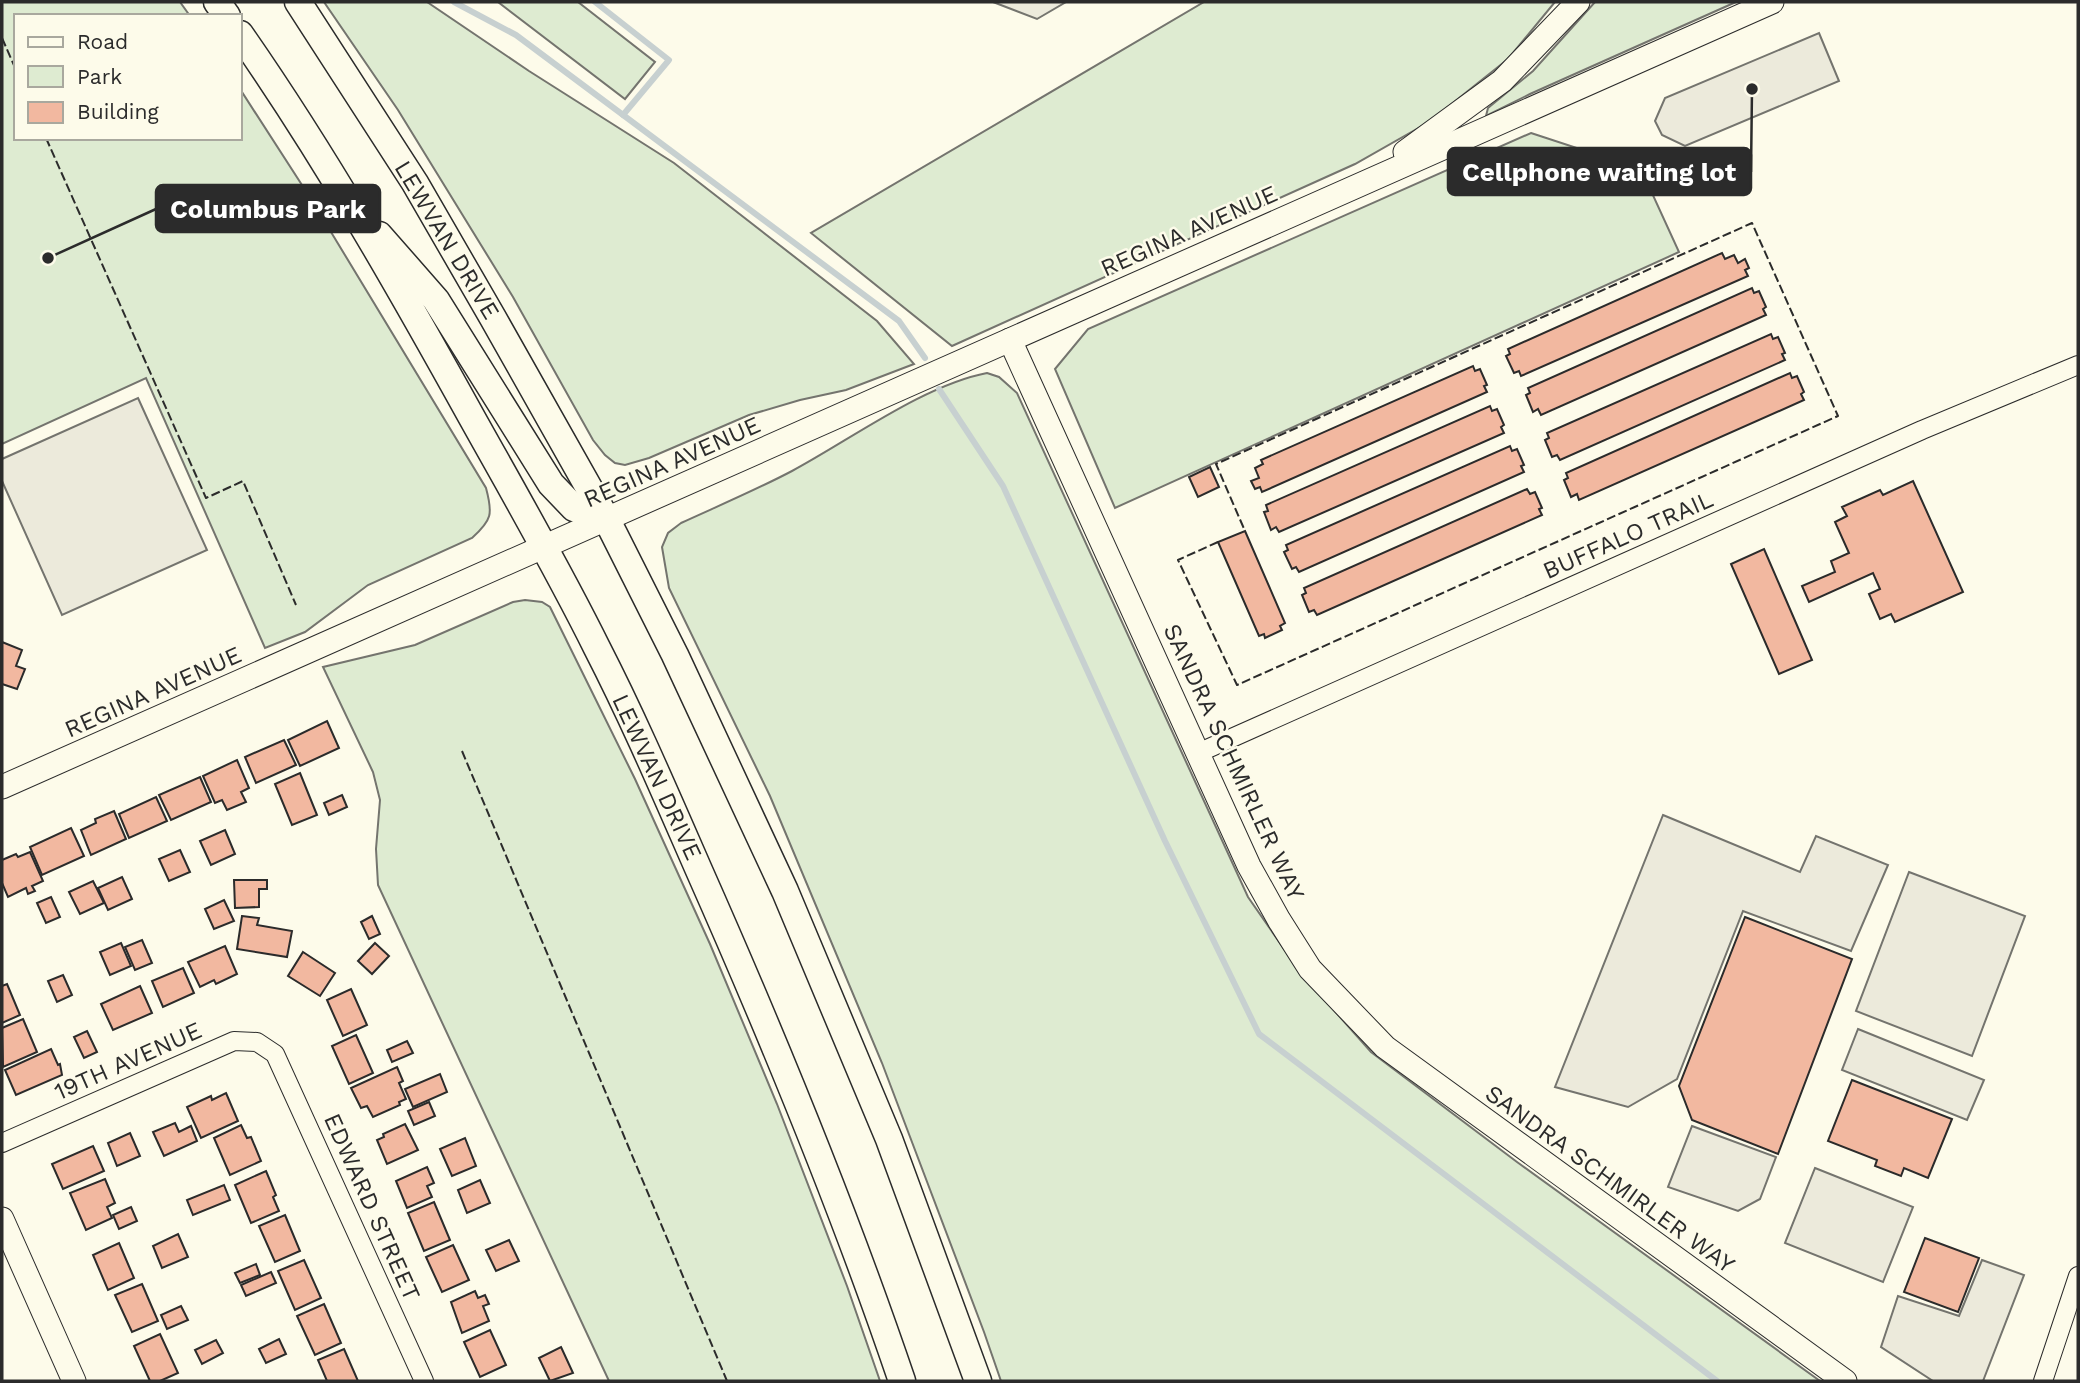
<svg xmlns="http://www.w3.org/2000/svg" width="2080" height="1383" font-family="'Work Sans',sans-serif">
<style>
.green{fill:#deebd1;stroke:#74746e;stroke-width:2}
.parking{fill:#eceadb;stroke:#74746e;stroke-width:2}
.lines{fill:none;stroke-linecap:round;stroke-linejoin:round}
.stream{stroke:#c7d0d0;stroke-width:6}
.building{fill:#f2b8a0;stroke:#2b2b2b;stroke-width:2}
.minor-casing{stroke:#2b2b2b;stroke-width:20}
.tertiary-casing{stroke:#2b2b2b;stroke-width:25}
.secondary-casing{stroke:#2b2b2b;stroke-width:29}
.minor{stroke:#fdfbea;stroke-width:18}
.tertiary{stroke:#fdfbea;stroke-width:23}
.secondary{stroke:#fdfbea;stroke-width:26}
.fence{stroke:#2b2b2b;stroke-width:2;stroke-dasharray:9 3.5;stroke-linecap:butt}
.labels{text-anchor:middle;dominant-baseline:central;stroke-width:5;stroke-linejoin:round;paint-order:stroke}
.street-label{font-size:24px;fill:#2b2b2b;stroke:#fdfbea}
.leader{fill:none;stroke:#2b2b2b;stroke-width:2.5}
.callout-dot{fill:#2b2b2b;stroke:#fdfbea;stroke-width:2.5}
.callout{fill:#2b2b2b;stroke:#2b2b2b;stroke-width:2.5}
.callout-label{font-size:26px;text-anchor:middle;font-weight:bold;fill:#fff}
</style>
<rect width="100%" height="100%" fill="#fdfbea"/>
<g class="green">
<path d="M2 2H180L190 16H16V138H240V89L311 199 486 488C493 514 492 520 472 538L368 585 305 632 265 648 146 378 2 444Z"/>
<path d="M324 2H427L529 71 674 163 877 321 914 364 846 390 800 400 749 415 649 458 625 465 615 463 605 455 593 440 513 297 398 110Z"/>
<path d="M498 2H578L655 62 625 99Z"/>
<path d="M1204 2H1555L1508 59 1429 122 1355 164 952 346 811 233Z"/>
<path d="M1595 2H1736L1530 94 1486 116 1488 108 1533 71Z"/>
<path d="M1531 133 1641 169 1679 252 1115 508 1055 369 1088 329Z"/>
<path d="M987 373 999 377 1017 393 1248 897 1300 972 1371 1052 1517 1162 1820 1381H1001L984 1332 882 1063 770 796 669 588 662 547 668 533 681 523C718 506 756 490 792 471 850 440 924 385 987 373Z"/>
<path d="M525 600 542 602 550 607 635 779 710 944 777 1104 847 1286 880 1381H609L378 885 376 849 380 800 373 772 323 667 415 645 513 602Z"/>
</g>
<g class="parking">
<path d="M993 2H1066L1037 19Z"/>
<path d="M1819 33 1839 81 1685 146 1662 135 1655 121 1665 98Z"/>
<path d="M138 398 207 550 62 615 2 481V459Z"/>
<path d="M1663 815 1800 872 1816 836 1888 865 1851 951 1743 911 1677 1079 1628 1107 1555 1087Z"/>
<path d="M1909 872 2025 916 1972 1056 1856 1011Z"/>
<path d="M1858 1029 1984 1080 1967 1120 1842 1070Z"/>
<path d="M1692 1126 1776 1157 1760 1199 1738 1211 1668 1187Z"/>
<path d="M1815 1168 1913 1207 1883 1282 1785 1243Z"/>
<path d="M1982 1260 2024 1275 1983 1381H1933L1881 1347 1898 1296 1959 1316Z"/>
</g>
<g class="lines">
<g class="stream">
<path d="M454 2 516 35 899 321 925 358"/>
<path d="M595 2 669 60 623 115"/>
<path d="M939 389 1003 486 1165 841 1259 1034 1717 1381"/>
</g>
</g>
<g class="building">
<path d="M1722 253 1725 259 1734 255 1738 263 1745 259 1749 268 1745 270 1748 276 1521 376 1519 371 1514 373 1506 356 1510 354 1508 349Z"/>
<path d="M1752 288 1754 293 1759 291 1766 307 1763 309 1766 315 1541 415 1538 409 1533 412 1526 395 1530 393 1528 388Z"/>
<path d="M1771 334 1773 339 1778 337 1785 353 1782 354 1785 360 1560 460 1557 455 1552 457 1545 440 1549 438 1547 433Z"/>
<path d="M1473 366 1475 371 1480 369 1487 385 1484 386 1487 392 1262 492 1260 487 1255 489 1251 481 1259 478 1255 468 1263 464 1261 460Z"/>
<path d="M1790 373 1792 378 1797 376 1804 392 1801 394 1804 400 1579 500 1577 494 1571 497 1564 480 1568 478 1566 473Z"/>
<path d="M1490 406 1492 411 1497 409 1504 425 1501 427 1504 433 1279 532 1276 527 1271 530 1264 512 1268 511 1266 505Z"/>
<path d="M1510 446 1512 451 1517 449 1524 465 1521 466 1524 472 1299 572 1296 567 1292 569 1284 552 1288 550 1286 545Z"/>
<path d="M1210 467 1219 487 1198 497 1189 477Z"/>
<path d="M1913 481 1963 592 1895 622 1891 614 1880 619 1869 594 1880 589 1873 573 1809 602 1802 586 1835 572 1831 561 1849 553 1835 522 1847 516 1842 507 1880 490 1883 495Z"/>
<path d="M1527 489 1530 494 1535 492 1542 508 1539 509 1542 515 1317 615 1314 610 1309 612 1302 595 1306 593 1304 588Z"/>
<path d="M1245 531 1285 623 1280 626 1282 630 1265 638 1264 634 1259 636 1218 542Z"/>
<path d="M1764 549 1812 660 1779 674 1731 564Z"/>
<path d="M2 642 22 650 16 666 25 669 17 689 2 684Z"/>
<path d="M327 721 339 748 300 766 288 740Z"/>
<path d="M284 740 296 765 256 783 245 757Z"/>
<path d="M237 760 249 788 241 792 246 802 227 810 222 800 215 803 203 776Z"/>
<path d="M300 773 317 815 292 825 275 784Z"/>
<path d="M200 777 211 802 171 820 159 795Z"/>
<path d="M342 795 347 807 329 815 324 803Z"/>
<path d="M156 797 167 821 129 838 119 814Z"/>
<path d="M114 811 126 839 91 855 81 830 96 823 95 819Z"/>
<path d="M71 828 84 856 42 875 30 847Z"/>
<path d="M225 830 235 854 211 865 200 841Z"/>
<path d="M180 850 190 872 169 881 159 859Z"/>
<path d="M30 852 43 881 32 886 35 891 28 894 26 888 8 897 2 883V860L16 854 18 857Z"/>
<path d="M122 877 132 899 108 910 98 888Z"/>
<path d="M234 880H267V889H259V907L235 908Z"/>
<path d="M93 881 104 903 80 914 69 892Z"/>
<path d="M51 897 60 917 46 923 37 903Z"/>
<path d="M224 900 234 921 214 929 205 909Z"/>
<path d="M242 916 259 918 257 925 292 931 287 957 237 949Z"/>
<path d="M372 916 380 934 369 939 361 922Z"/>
<path d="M1745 917 1852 959 1778 1154 1692 1120 1679 1086Z"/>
<path d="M142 940 152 963 135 970 125 947Z"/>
<path d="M121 943 131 966 110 975 100 952Z"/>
<path d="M375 943 389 956 372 974 358 961Z"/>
<path d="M225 946 237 974 216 984 214 980 200 987 188 962Z"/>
<path d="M303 952 335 973 320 996 288 976Z"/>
<path d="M183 968 194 993 163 1007 152 981Z"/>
<path d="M63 975 72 995 57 1002 48 981Z"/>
<path d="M7 984 20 1015 2 1023V986Z"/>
<path d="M140 986 152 1013 113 1030 101 1004Z"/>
<path d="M351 989 367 1025 343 1036 327 1000Z"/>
<path d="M23 1019 37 1052 3 1067 2 1028Z"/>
<path d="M87 1031 97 1052 84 1058 74 1037Z"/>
<path d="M356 1035 373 1073 349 1084 332 1046Z"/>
<path d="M407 1041 413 1053 392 1062 387 1050Z"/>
<path d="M51 1049 58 1065 60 1064 62 1075 16 1095 5 1070Z"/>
<path d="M397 1067 403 1081 399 1083 406 1099 399 1102 400 1105 373 1117 367 1106 361 1108 351 1088Z"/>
<path d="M440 1074 447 1092 413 1107 405 1089Z"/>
<path d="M1852 1080 1952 1119 1928 1178 1904 1168 1901 1176 1875 1166 1877 1160 1828 1141Z"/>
<path d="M226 1093 238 1121 201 1138 187 1107 211 1096 212 1100Z"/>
<path d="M429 1102 435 1116 414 1125 408 1111Z"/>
<path d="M175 1123 179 1132 191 1126 197 1141 164 1156 153 1132Z"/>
<path d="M405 1124 418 1150 387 1164 377 1140 384 1137 383 1134Z"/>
<path d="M241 1125 247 1138 251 1137 261 1161 230 1175 214 1138Z"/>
<path d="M130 1133 140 1156 117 1166 108 1143Z"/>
<path d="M465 1138 476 1166 452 1176 440 1149Z"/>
<path d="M93 1146 104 1171 63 1189 52 1164Z"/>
<path d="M427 1167 434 1183 427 1186 432 1197 407 1208 396 1181Z"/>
<path d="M266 1171 276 1195 273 1197 279 1211 251 1223 235 1185Z"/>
<path d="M105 1179 115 1203 107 1207 112 1218 86 1230 70 1193Z"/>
<path d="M480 1180 490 1203 467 1213 458 1190Z"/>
<path d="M224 1185 230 1200 193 1215 187 1200Z"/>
<path d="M434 1202 450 1240 424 1251 408 1213Z"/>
<path d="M131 1207 137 1221 119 1229 113 1215Z"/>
<path d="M285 1215 300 1251 275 1262 259 1226Z"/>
<path d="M178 1234 188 1257 162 1268 153 1246Z"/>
<path d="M1925 1238 1979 1258 1958 1312 1904 1292Z"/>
<path d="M509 1240 519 1261 496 1271 486 1250Z"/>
<path d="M119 1243 134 1278 108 1290 93 1255Z"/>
<path d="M453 1245 469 1280 442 1292 426 1257Z"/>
<path d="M304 1260 321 1298 295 1310 278 1271Z"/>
<path d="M256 1264 260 1275 240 1283 235 1273Z"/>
<path d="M271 1272 276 1283 246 1296 241 1285Z"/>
<path d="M142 1284 158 1321 132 1332 115 1295Z"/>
<path d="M475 1291 478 1298 485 1295 489 1304 483 1306 489 1321 462 1333 451 1302Z"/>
<path d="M324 1304 341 1343 315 1355 297 1316Z"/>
<path d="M181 1306 188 1320 167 1329 161 1315Z"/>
<path d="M490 1330 506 1365 480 1377 464 1342Z"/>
<path d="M160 1334 178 1373 160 1381H150L134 1346Z"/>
<path d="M279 1339 286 1354 266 1363 259 1349Z"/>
<path d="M216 1340 223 1353 202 1364 195 1350Z"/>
<path d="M561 1347 573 1373 550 1381 539 1358Z"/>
<path d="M344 1349 358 1381H327L318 1360Z"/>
</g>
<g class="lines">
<defs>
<g id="minor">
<path d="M1198 753 1922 430 2078 365"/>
<path d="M2 1143 234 1041 257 1042 275 1054 424 1381"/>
<path d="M2043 1381 2078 1276"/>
</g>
<g id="tertiary">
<path d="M1405 152 1502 81 1578 2"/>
<path d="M1010 340 1249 866 1279 920 1310 969 1385 1047 1845 1381"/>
<path d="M2 787 1772 2"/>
<path d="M2 1219 74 1381"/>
</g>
<g id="secondary">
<path d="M217 2 227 16"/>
<path d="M298 2 415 183 493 318 607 520 675 655 785 891 889 1139 978 1381"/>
<path d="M240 34C325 156 399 286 471 416 514 493 558 569 597 648 634 720 666 795 698 868 773 1037 843 1207 902 1381"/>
<path d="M379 235 436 300 551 484 574 508 607 520"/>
</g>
</defs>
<use href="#minor" class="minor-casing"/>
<use href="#tertiary" class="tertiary-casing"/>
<use href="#secondary" class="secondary-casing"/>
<use href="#minor" class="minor"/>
<use href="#tertiary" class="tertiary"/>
<use href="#secondary" class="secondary"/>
<g class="fence">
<path d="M2 38 16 70"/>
<path d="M46 138 206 498 243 481 296 605"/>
<path d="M1218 542 1178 560 1237 685 1838 416 1752 223 1216 464 1245 531"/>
<path d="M462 751 727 1381"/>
</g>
</g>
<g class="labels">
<g class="street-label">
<text transform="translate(1189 231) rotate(-24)">REGINA AVENUE</text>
<text transform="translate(447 240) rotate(59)">LEWVAN DRIVE</text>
<text transform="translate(672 462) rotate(-24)">REGINA AVENUE</text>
<text transform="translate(1628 535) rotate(-24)">BUFFALO TRAIL</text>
<text transform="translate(153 692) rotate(-24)">REGINA AVENUE</text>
<text transform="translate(1234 762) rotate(65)">SANDRA SCHMIRLER WAY</text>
<text transform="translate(657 777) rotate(65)">LEWVAN DRIVE</text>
<text transform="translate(128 1061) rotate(-24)">19TH AVENUE</text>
<text transform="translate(1610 1179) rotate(36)">SANDRA SCHMIRLER WAY</text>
<text transform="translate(372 1207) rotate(66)">EDWARD STREET</text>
</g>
</g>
<path class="leader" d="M1752 89L1751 172M48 258L156 209"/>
<g class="callout-dot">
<circle cx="1752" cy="89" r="7"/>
<circle cx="48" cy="258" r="7"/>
</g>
<g class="callout">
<rect x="1448" y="148" width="303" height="47" rx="7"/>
<rect x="156" y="185" width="224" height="47" rx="7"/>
</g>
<g class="callout-label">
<text x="1599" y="181">Cellphone waiting lot</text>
<text x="268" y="218">Columbus Park</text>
</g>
<rect width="2080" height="1383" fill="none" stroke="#2b2b2b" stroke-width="7"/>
<rect x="14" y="14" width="228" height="126" fill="#fdfbea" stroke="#a9a89e" stroke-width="2"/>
<rect x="28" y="37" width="35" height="10" fill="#fdfbea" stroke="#a9a89e" stroke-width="2"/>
<text x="77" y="49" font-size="21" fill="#2b2b2b">Road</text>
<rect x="28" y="66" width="35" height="21" fill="#deebd1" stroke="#a9a89e" stroke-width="2"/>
<text x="77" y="84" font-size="21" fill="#2b2b2b">Park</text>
<rect x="28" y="102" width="35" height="21" fill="#f2b8a0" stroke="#a9a89e" stroke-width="2"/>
<text x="77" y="119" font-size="21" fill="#2b2b2b">Building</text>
</svg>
